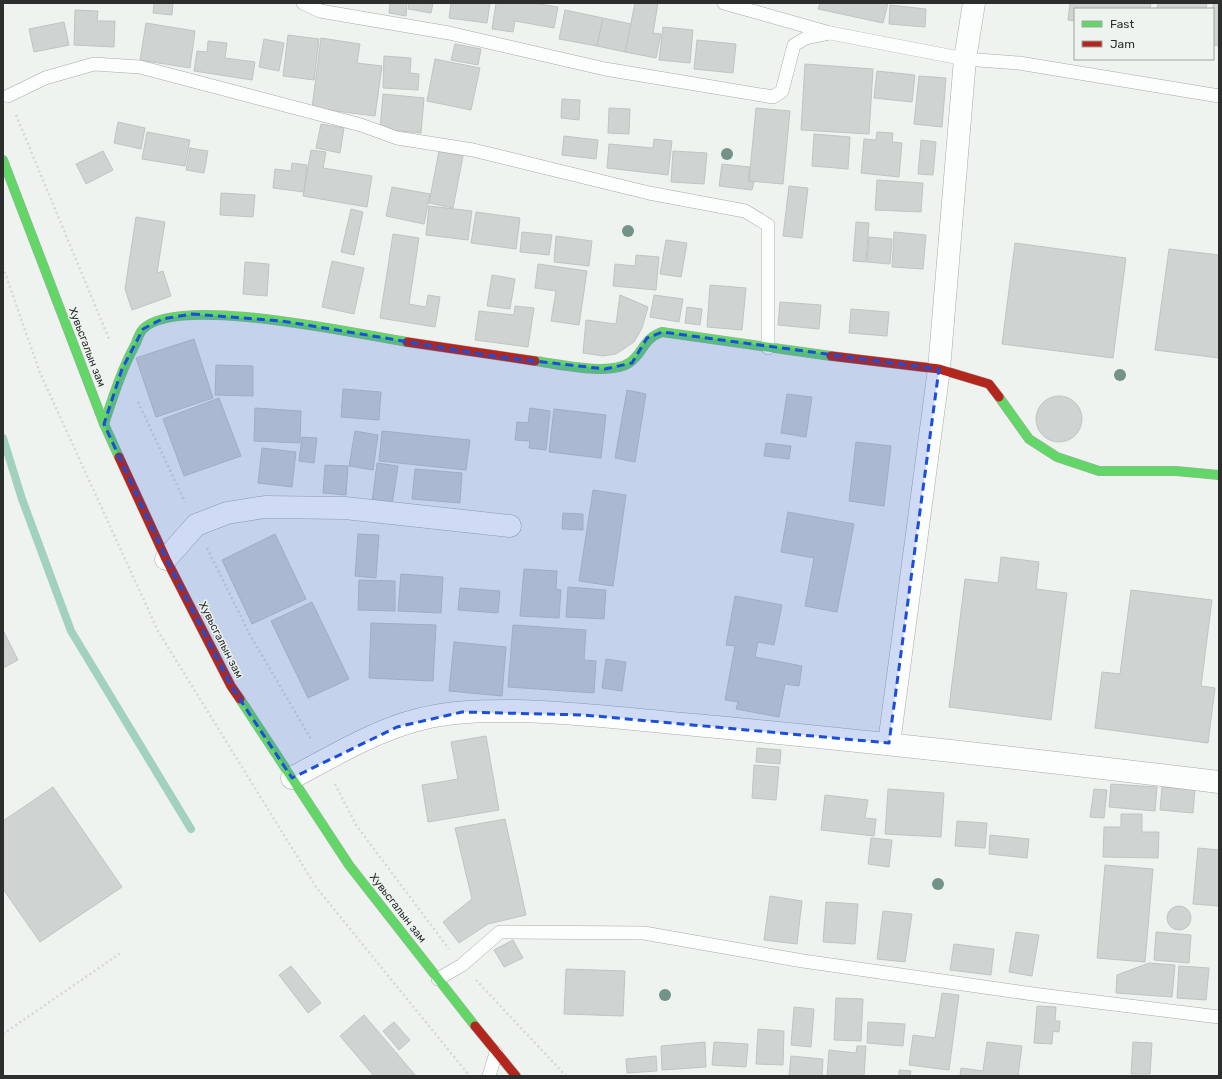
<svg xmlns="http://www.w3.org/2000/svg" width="1222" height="1079" font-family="Rubik,sans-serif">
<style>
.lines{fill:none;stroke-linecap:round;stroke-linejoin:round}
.stream{stroke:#a2d1be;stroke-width:8}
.building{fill:#cfd3d1;stroke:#c0c4c2}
.lane-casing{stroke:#a6aaa8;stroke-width:14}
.street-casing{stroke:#a6aaa8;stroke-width:23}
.fast-casing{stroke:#a6aaa8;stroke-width:10}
.jam-casing{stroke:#a6aaa8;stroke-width:10}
.path{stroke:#d6d7d6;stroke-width:2.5;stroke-dasharray:2 3;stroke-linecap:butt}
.lane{stroke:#fcfdfd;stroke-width:13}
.street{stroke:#fcfdfd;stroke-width:22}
.fast{stroke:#63d668;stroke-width:9}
.jam{stroke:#b3261e;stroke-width:9}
.tree{fill:#739388}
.marked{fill:#1d4ed8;fill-opacity:0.2;stroke:#1d4ed8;stroke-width:3;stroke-dasharray:8 5;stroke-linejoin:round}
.labels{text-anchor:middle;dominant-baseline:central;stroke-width:3;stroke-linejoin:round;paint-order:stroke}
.street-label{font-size:11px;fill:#2c2e2d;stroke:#edf4f0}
</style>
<rect width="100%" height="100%" fill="#eef3f0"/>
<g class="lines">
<path class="stream" d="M3 438 22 499 71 631 191 829"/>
</g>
<g class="building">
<path d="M154 3H173L172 15 153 13Z"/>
<path d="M390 3H407L406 16 389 13Z"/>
<path d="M409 3H433L431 13 408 9Z"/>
<path d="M451 3H490L487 23 449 18Z"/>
<path d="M496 3H533L558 7 554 28 515 21 513 32 492 29Z"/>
<path d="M635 3H658L653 33 661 34 656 58 625 52Z"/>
<path d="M820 3H888L883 23 818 9Z"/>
<path d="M1070 3H1151L1150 9H1075V21L1068 20Z"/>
<path d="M1158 3H1207L1206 9H1157Z"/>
<path d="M1213 3H1219V46L1213 45Z"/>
<path d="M890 5 926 9 925 27 889 24Z"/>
<path d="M75 10 98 11 97 21H115L114 47 74 45Z"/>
<path d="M565 10 603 18 597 46 559 39Z"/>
<path d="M603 18 631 24 625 52 597 46Z"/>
<path d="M64 22 69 45 34 52 29 29Z"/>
<path d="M146 23 195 31 190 68 140 60Z"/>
<path d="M663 27 693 30 690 63 659 60Z"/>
<path d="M288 35 319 39 314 80 283 76Z"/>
<path d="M321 38 360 44 357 63 382 66 375 116 312 108Z"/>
<path d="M264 39 284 43 279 71 259 67Z"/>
<path d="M697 40 736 44 733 73 694 69Z"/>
<path d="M208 41 227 43 225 58 255 62 252 80 194 71 197 51 207 52Z"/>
<path d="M455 44 481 49 478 65 451 60Z"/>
<path d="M384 56 411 58 410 73 419 74 418 90 383 88Z"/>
<path d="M435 59 480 68 471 110 427 101Z"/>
<path d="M805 64 873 69 869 134 801 130Z"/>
<path d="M877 71 915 75 912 102 874 98Z"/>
<path d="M919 76 946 78 942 127 914 124Z"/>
<path d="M383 94 424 98 421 133 380 129Z"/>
<path d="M562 99 580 100 579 120 561 118Z"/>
<path d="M609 108 630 109 629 134 608 133Z"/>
<path d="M756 108 790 111 783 184 749 181Z"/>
<path d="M118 122 145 128 141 149 114 143Z"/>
<path d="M321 124 344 128 340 153 316 148Z"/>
<path d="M147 132 190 140 185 166 142 159Z"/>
<path d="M877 132 893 133 892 142 902 143 899 177 861 173 864 139 876 140Z"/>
<path d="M814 134 850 137 848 169 812 166Z"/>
<path d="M564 136 598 140 596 159 562 155Z"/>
<path d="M654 139 672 141 668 175 607 168 609 144 653 148Z"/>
<path d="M921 140 936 142 933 175 918 174Z"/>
<path d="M190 148 208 151 204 173 186 170Z"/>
<path d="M311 150 326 152 323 168 372 176 367 207 303 196Z"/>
<path d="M103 151 113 170 86 184 76 164Z"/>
<path d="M439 151 463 156 453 208 429 203Z"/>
<path d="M673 151 707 153 704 184 671 182Z"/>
<path d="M292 163 307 165 304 192 273 188 275 169 291 171Z"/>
<path d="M722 164 750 167 748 181 754 182 752 190 719 186Z"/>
<path d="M877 180 923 183 921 212 875 210Z"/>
<path d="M789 186 808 188 802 238 783 236Z"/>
<path d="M392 187 430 194 424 224 386 216Z"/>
<path d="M221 193 255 195 253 217 220 215Z"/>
<path d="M429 206 472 211 468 240 426 235Z"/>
<path d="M351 209 363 212 354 255 341 252Z"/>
<path d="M476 212 520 218 516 249 471 243Z"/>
<path d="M136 217 165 222 157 273 163 271 171 296 132 310 125 289Z"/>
<path d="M856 222 869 223 866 262 853 261Z"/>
<path d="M522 232 552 235 549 255 520 252Z"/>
<path d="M894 232 926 235 923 269 892 267Z"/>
<path d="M393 234 419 238 409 304 426 307 428 295 440 297 435 327 380 318Z"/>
<path d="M556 236 592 241 589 266 554 262Z"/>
<path d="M869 237 892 239 890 264 867 262Z"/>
<path d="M666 240 687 243 681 277 660 274Z"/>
<path d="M1015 243 1126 258 1113 358 1002 344Z"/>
<path d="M1169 249 1219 255V358L1155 350Z"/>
<path d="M636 255 659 257 656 290 613 286 615 264 635 266Z"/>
<path d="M332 261 364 268 354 314 322 307Z"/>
<path d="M245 262 269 264 267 296 243 294Z"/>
<path d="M538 264 587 271 579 325 551 321 556 291 535 288Z"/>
<path d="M492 275 515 279 510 309 487 306Z"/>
<path d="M710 285 746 288 742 330 707 327Z"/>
<path d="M620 295 648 307 642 328 634 342 616 354 603 356 583 353 586 320 616 324Z"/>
<path d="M654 295 683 299 679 322 650 317Z"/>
<path d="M780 302 821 305 819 329 778 325Z"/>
<path d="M515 306 534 308 528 347 475 340 479 311 514 315Z"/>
<path d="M687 307 702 309 700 325 685 323Z"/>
<path d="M851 309 889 312 887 336 849 333Z"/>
<path d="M194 339 213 398 156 417 136 358Z"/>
<path d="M216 365 253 366V396L215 395Z"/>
<path d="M343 389 381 392 379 420 341 417Z"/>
<path d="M627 390 646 394 635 462 615 458Z"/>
<path d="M787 394 812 397 806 437 781 433Z"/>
<circle cx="1059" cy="419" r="23"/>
<path d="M219 398 241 456 184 476 163 419Z"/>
<path d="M255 408 301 411 300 443 254 441Z"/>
<path d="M530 408 550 411 546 450 529 448 530 441 515 440 517 422 528 423Z"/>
<path d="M554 409 606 415 601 458 549 452Z"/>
<path d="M355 431 378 435 373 470 349 466Z"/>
<path d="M382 431 470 440 466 470 379 461Z"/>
<path d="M302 437 317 438 314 463 299 461Z"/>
<path d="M856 442 891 446 884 506 849 501Z"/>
<path d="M766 443 791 446 789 459 764 456Z"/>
<path d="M262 448 296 452 292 487 258 483Z"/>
<path d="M377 463 398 466 392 505 372 502Z"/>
<path d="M325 465 348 466 346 495 323 493Z"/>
<path d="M415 469 462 473 460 503 412 499Z"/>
<path d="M593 490 626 495 613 586 579 581Z"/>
<path d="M788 512 854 524 837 612 805 606 814 558 781 552Z"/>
<path d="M563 513 583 514V530L562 529Z"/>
<path d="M275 534 306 599 252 624 222 560Z"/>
<path d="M358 534 379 535 376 578 355 576Z"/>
<path d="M1001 557 1039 562 1036 589 1067 593 1051 720 949 707 965 579 998 583Z"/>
<path d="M524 569 557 571 556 589 561 590 559 618 520 616Z"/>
<path d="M401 574 443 577 441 613 398 611Z"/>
<path d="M359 580 395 581V611L358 610Z"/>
<path d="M568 587 606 590 604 619 566 617Z"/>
<path d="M460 588 500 591 498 613 458 610Z"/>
<path d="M1131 590 1212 600 1201 686 1215 688 1208 743 1095 728 1102 672 1120 674Z"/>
<path d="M735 596 782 605 774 645 758 642 755 657 802 666 799 686 785 684 779 717 736 709 738 702 725 700 735 646 726 645Z"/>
<path d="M312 602 349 679 308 698 271 621Z"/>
<path d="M371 623 436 625 433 681 369 678Z"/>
<path d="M513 625 586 630 584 660 596 661 594 693 508 687Z"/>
<path d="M3 630 18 660 3 668Z"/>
<path d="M454 642 506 647 502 696 449 691Z"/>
<path d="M606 659 626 662 622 691 602 688Z"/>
<path d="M486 736 499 810 428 822 422 785 458 779 451 742Z"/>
<path d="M757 748 781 750 780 764 756 762Z"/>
<path d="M754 765 779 767 776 800 752 798Z"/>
<path d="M1111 784 1157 787 1155 811 1109 807Z"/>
<path d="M53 787 122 887 40 942 3 889V821Z"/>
<path d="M1162 787 1195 789 1193 813 1160 810Z"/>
<path d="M888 789 944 793 941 837 885 834Z"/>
<path d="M1094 789 1107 790 1104 818 1090 817Z"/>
<path d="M825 795 868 800 865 818 876 819 874 836 821 830Z"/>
<path d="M1121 814H1142V832H1159L1158 858 1103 857 1104 827H1121Z"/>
<path d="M505 819 526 915 488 924 459 943 443 922 472 899 455 828Z"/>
<path d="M957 821 987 823 985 848 955 846Z"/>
<path d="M990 835 1029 839 1027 858 989 854Z"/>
<path d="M871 838 892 840 889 867 868 864Z"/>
<path d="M1198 848 1219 850V906L1193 904Z"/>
<path d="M1105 865 1153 869 1145 962 1097 958Z"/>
<path d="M770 896 802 901 797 944 764 940Z"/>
<path d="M826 902 858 904 855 944 823 942Z"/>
<circle cx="1179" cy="918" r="12"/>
<path d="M883 911 912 914 905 962 877 959Z"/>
<path d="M1016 932 1039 935 1032 976 1009 972Z"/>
<path d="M1156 932 1191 935 1189 963 1154 960Z"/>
<path d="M513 940 523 958 504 967 494 950Z"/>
<path d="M954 944 994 949 991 975 950 970Z"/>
<path d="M1149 963 1175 965 1172 997 1116 993 1117 975Z"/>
<path d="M291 966 321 1003 308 1013 279 975Z"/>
<path d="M1179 966 1209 968 1206 1000 1177 998Z"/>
<path d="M566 969 625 971 623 1016 564 1014Z"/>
<path d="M942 993 959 995 949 1070 909 1065 913 1035 935 1038Z"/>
<path d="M836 998 863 999 861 1041 834 1040Z"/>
<path d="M1037 1006 1056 1007 1055 1021H1060L1059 1032 1053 1031 1052 1044 1034 1043Z"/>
<path d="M794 1007 814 1009 811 1047 791 1045Z"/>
<path d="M364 1015 416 1076H374L340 1036Z"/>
<path d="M394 1022 410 1040 399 1050 383 1031Z"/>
<path d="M868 1022 905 1024 903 1046 867 1043Z"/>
<path d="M758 1029 784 1031 783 1065 756 1064Z"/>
<path d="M705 1042 706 1067 662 1070 661 1046Z"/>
<path d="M714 1042 748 1044 746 1067 712 1065Z"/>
<path d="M987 1042 1022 1046 1018 1076H960L961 1068 983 1071Z"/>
<path d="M1133 1042 1152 1043 1150 1074H1131Z"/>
<path d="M857 1046H866L864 1076H827L829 1050 856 1053Z"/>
<path d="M656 1056 657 1071 627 1073 626 1059Z"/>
<path d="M791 1056 823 1059 822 1076H789Z"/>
<path d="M899 1070 911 1071 910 1076H899Z"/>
</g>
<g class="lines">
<defs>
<g id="lane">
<path d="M303 3 320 11 449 33 605 69 773 97 782 91 794 45 806 38 830 33"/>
<path d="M724 3 830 33 965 59 1019 63 1219 96"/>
<path d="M8 96 45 78 94 64 140 67 361 125 397 138 473 150 649 193 745 211 768 225V348"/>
<path d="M438 979 462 965 500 932 644 933 803 961 1040 995 1219 1017"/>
<path d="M489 1076 496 1053"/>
</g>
<g id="street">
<path d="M166 559 196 525 227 513 265 507 345 508 510 526"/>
<path d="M889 743 939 369 965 59 974 3"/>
<path d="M292 778C333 756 376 730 421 719 452 711 484 711 515 711 576 712 636 720 695 725 870 741 1045 761 1219 782"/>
</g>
<g id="fast">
<path d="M3 160 104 424 119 457"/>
<path d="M535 361C558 364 610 376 629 363 644 353 642 339 662 332L831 356"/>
<path d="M999 397 1029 439 1057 457 1099 471H1176L1219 475"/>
<path d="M104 424C113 397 121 371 135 345 137 341 139 333 143 329 177 294 358 334 407 342"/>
<path d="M240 699 349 865 475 1026"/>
</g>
<g id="jam">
<path d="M407 342 535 361"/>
<path d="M831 356 939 369 989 384 999 397"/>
<path d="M119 457 166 559 231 686 240 699"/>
<path d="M475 1026 516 1076"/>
</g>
</defs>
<use href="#lane" class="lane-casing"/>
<use href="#street" class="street-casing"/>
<use href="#fast" class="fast-casing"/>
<use href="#jam" class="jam-casing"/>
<g class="path">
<path d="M16 115 109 339"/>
<path d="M3 267 40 373 158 631 316 887 468 1074"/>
<path d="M138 402 185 502"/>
<path d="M207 548 250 635 311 739"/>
<path d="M335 784 356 825 449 949"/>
<path d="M476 980 566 1076"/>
<path d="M3 1034 122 952"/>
</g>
<use href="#lane" class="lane"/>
<use href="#street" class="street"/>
<use href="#fast" class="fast"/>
<use href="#jam" class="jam"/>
</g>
<g class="tree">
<circle cx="727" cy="154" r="6"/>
<circle cx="628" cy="231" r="6"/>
<circle cx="1120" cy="375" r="6"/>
<circle cx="938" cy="884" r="6"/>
<circle cx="665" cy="995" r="6"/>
</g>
<path class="marked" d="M192 314 282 321 500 357 605 369 632 363 647 338 662 332 939 369 889 743 584 715 462 712 397 727 292 778 231 686 166 559 104 424 122 369 143 329 162 319Z"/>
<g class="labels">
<g class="street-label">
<text transform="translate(87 347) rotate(69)">Хувьсгалын зам</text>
<text transform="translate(221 640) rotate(63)">Хувьсгалын зам</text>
<text transform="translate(398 908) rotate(52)">Хувьсгалын зам</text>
</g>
</g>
<rect width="1222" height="1079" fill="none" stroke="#2c2e2d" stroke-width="8"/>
<rect x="1074" y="8" width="140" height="52" fill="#edf4f0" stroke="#a0a5a2"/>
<rect x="1082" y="21" width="20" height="6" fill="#63d668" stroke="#a0a5a2"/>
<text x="1110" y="28" font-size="12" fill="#2c2e2d">Fast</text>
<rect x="1082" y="41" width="20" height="6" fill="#b3261e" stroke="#a0a5a2"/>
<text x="1110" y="48" font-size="12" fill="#2c2e2d">Jam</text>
</svg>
